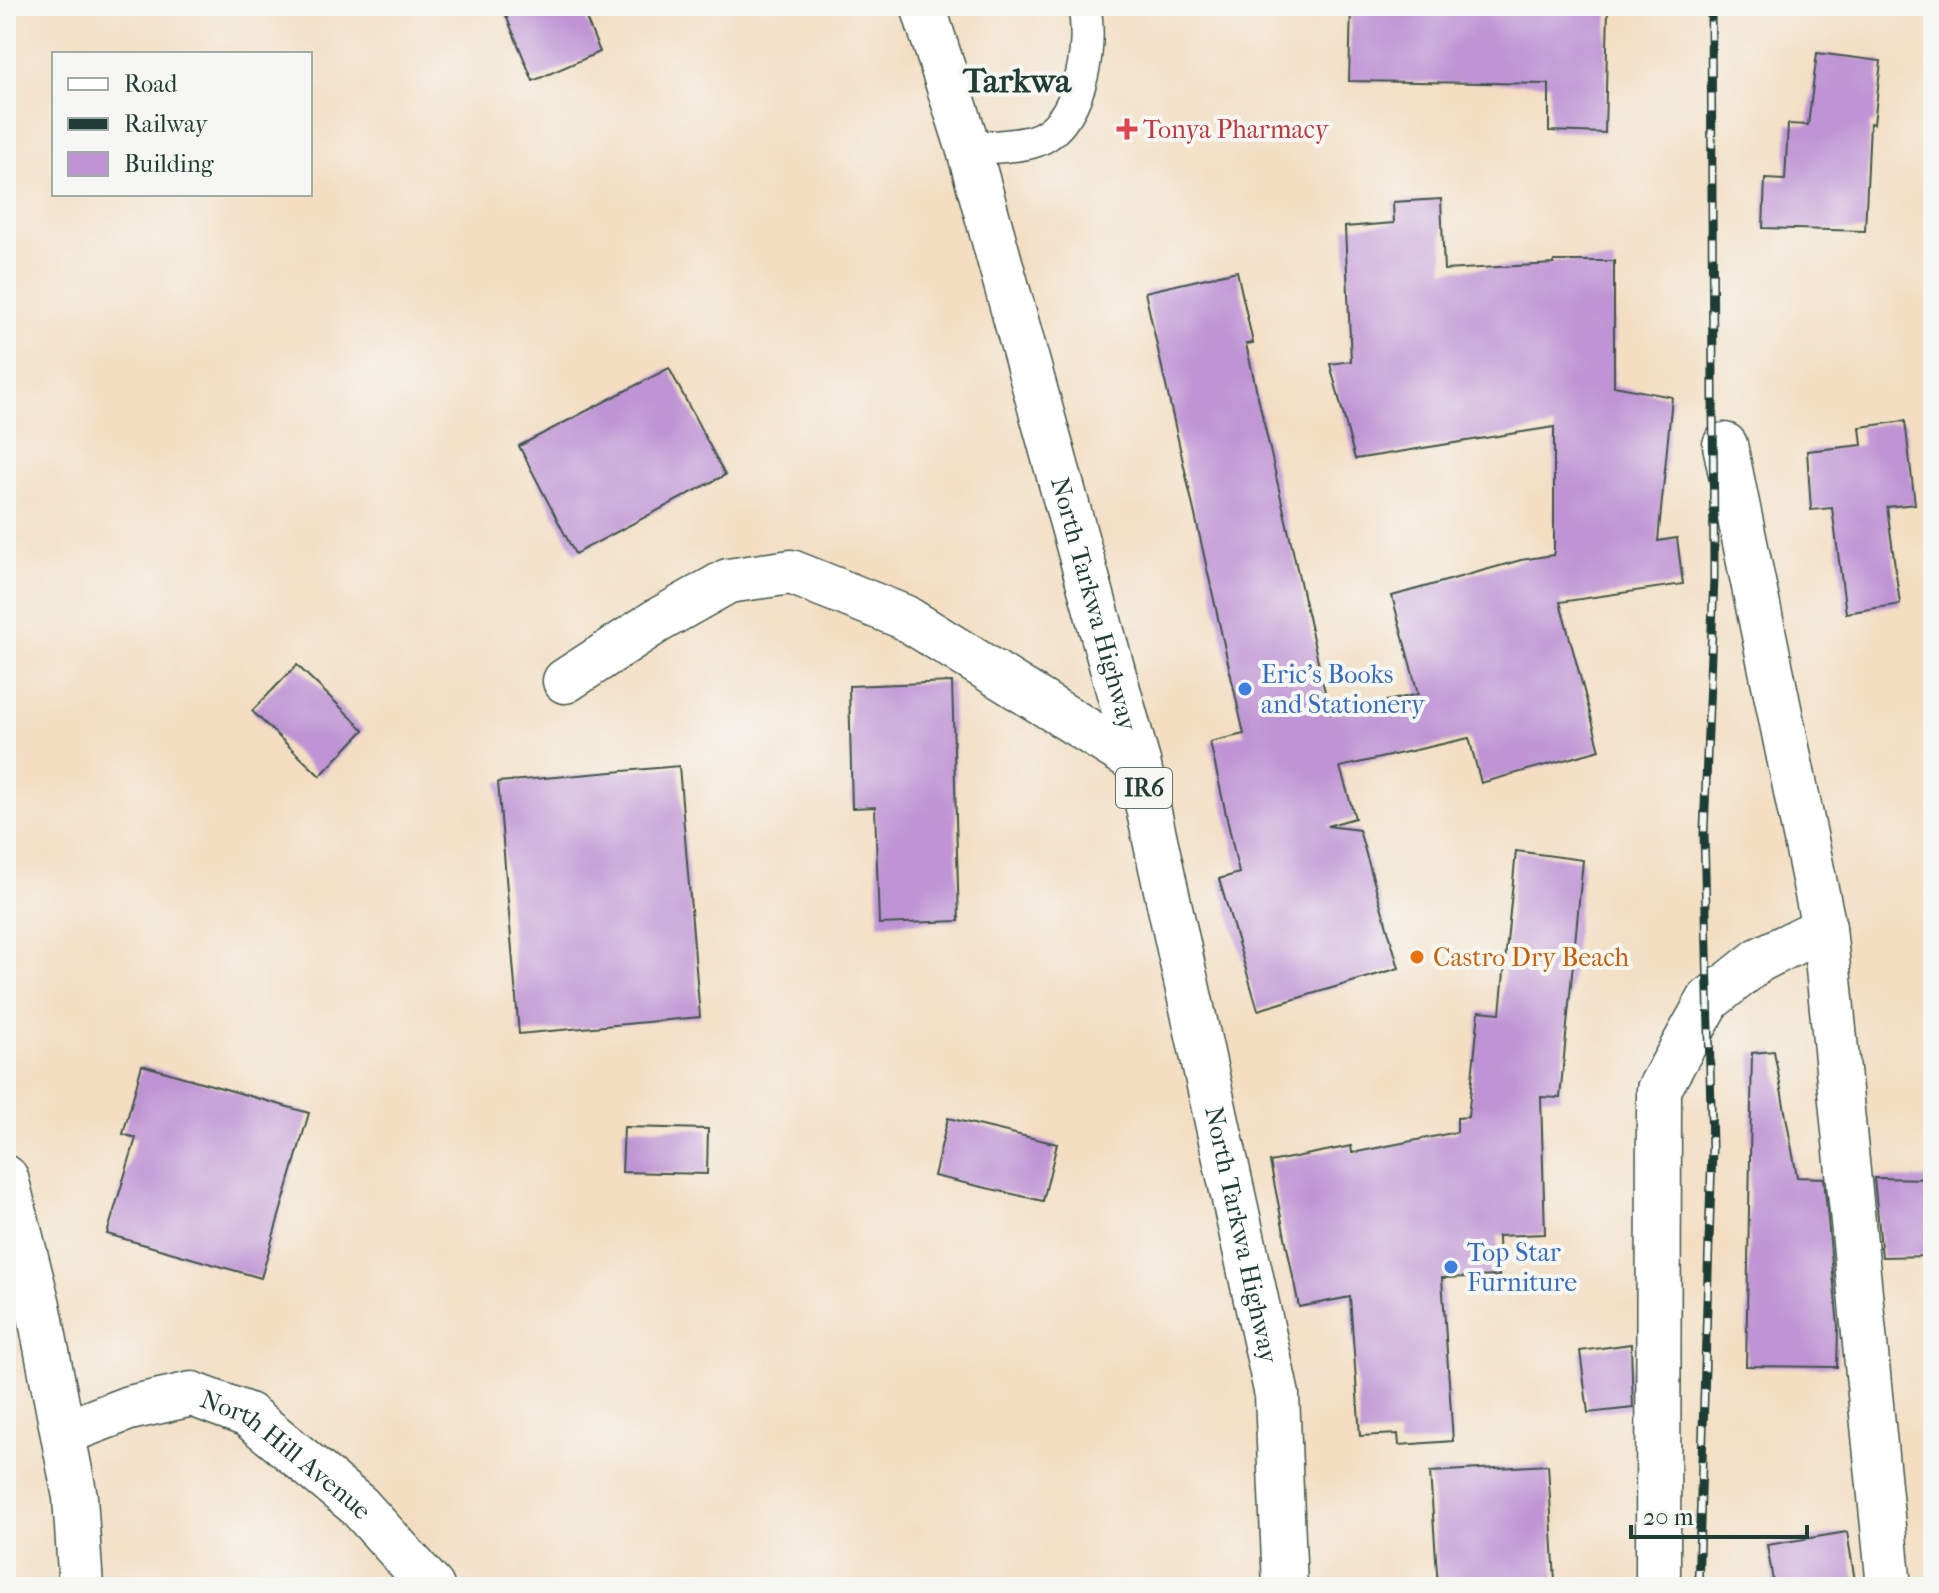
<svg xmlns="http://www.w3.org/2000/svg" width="1939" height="1593" font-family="'IM FELL French Canon',serif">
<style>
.building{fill:#bf94d4}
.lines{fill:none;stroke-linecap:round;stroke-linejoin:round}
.lane-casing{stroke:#3f5549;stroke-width:35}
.street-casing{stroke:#3f5549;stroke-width:47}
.primary-casing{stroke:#3f5549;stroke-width:47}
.lane{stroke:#fff;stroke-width:32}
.street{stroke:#fff;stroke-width:44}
.primary{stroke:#fff;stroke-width:44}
.rail-casing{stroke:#1f3d34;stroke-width:9}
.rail{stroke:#f6f6f2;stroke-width:6;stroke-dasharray:18;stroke-linecap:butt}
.health-dot{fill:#e0444e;stroke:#f6f6f2;stroke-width:3}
.shop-dot{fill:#3f7fe0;stroke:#f6f6f2;stroke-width:3}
.food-dot{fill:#e8710a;stroke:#f6f6f2;stroke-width:3}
.labels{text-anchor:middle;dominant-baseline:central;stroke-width:8;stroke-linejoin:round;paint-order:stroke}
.shield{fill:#f6f6f2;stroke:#60746d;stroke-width:2}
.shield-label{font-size:24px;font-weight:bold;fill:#1f3d34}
.health-label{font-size:26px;fill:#be3a42;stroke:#f6f6f2;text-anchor:start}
.street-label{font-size:26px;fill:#1f3d34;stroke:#f6f6f2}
.shop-label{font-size:26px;fill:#366cbe;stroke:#f6f6f2;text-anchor:start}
.food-label{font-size:26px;fill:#c56008;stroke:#f6f6f2;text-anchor:start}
.district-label{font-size:34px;font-weight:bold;fill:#1f3d34;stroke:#f6f6f2}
</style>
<rect width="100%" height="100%" fill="#f6f6f2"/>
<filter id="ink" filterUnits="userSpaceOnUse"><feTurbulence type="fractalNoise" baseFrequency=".0125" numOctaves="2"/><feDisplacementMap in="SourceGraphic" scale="16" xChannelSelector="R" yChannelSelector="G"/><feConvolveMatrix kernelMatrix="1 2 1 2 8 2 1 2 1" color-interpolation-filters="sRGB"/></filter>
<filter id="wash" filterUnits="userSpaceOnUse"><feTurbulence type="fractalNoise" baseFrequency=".006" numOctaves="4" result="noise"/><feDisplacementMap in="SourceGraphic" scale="32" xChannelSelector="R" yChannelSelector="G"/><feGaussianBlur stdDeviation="1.8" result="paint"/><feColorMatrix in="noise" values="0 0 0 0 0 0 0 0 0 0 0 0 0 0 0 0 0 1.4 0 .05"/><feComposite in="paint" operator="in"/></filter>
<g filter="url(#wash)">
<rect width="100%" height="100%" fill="#f3dec2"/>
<g id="blocks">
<g class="building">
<path d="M502 6H581L600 52 533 81Z"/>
<path d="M1351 6H1608L1605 133 1549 131V84L1349 81Z"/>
<path d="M1817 53 1881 61 1874 124 1870 123 1865 231 1763 228 1765 179 1785 180 1788 124 1808 125Z"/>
<path d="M1441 199 1444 270 1554 264V261H1614V386L1672 397 1658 541 1677 538 1683 584 1560 602 1600 750 1481 783 1469 738 1340 767 1355 818 1327 826 1359 830 1399 968 1258 1010 1219 879 1239 873 1210 742 1244 734 1145 292 1237 271 1253 343 1246 344 1330 714 1418 694 1392 596 1521 560 1553 555 1554 551V427L1355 459 1330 364 1351 361 1345 227 1394 223 1393 202Z"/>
<path d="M669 368 725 475 575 554 519 446Z"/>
<path d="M1905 421 1915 504 1887 507 1900 604 1846 613 1832 508 1811 510 1807 451 1862 445 1860 427Z"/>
<path d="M297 665 364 730 320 776 252 711Z"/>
<path d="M952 682 959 921 879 924 875 807 852 808 849 686Z"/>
<path d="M679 766 700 1017 519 1034 498 782Z"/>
<path d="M1516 851 1583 860 1560 1098 1541 1097 1545 1234 1498 1236 1499 1276 1442 1278 1453 1441 1399 1445 1398 1434 1360 1436 1350 1297 1299 1307 1270 1162 1351 1146 1352 1153 1457 1132V1118L1468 1117 1479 1011 1500 1013Z"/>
<path d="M1774 1051 1797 1177 1824 1178 1838 1327 1837 1367 1746 1366 1752 1053Z"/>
<path d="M142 1065 309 1113 261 1278 107 1234 136 1138 123 1134Z"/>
<path d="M948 1118 1057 1144 1043 1201 934 1176Z"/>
<path d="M624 1127 708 1129 707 1174 622 1172Z"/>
<path d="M1874 1178 1933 1179V1256L1882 1257Z"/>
<path d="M1631 1344 1633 1408 1588 1413 1580 1351Z"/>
<path d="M1548 1465 1555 1581 1438 1587 1430 1472Z"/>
<path d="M1847 1532 1856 1587H1774L1767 1545Z"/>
</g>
</g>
</g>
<g filter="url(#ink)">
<use href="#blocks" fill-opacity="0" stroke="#3f5549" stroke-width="2"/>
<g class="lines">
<defs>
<path id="lane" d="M969 150C989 146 1012 147 1031 142 1080 129 1093 48 1084 6"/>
<g id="street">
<path d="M1725 445 1824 928 1889 1587"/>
<path d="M565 681 657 621 728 581 791 572 904 617 1138 762"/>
<path d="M6 1178 38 1305 75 1497 81 1587"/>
<path id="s1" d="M63 1433 129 1408 192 1394 248 1415 359 1506 432 1587"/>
<path d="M1658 1587 1659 1089 1709 1000 1759 960 1824 928"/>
</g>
<g id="primary">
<path id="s2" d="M923 6 969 150 1138 762 1277 1395 1285 1587"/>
</g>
</defs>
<use href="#lane" class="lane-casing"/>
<use href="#street" class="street-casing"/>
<use href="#primary" class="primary-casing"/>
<use href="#lane" class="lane"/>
<use href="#street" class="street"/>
<use href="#primary" class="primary"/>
<defs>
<path id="rail" d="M1698 1587 1712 1148 1704 833 1714 577 1711 6"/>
</defs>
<use href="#rail" class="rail-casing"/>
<use href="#rail" class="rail"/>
</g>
</g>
<path class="health-dot" d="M1123 117h8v8h8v8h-8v8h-8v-8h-8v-8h8z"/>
<g class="shop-dot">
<circle cx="1245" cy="689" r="8"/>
<circle cx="1451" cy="1267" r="8"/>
</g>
<circle class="food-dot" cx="1417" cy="957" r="8"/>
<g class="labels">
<rect class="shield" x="1116" y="768" width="56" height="40" rx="6"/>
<g class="shield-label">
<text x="1144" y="788">IR6</text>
</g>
<g class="health-label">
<text x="1143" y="129">Tonya Pharmacy</text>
</g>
<g class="street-label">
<text stroke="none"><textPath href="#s2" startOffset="622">North Tarkwa Highway</textPath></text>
<text stroke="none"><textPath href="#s2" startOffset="1270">North Tarkwa Highway</textPath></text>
<text stroke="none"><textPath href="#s1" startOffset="248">North Hill Avenue</textPath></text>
</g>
<g class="shop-label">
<text x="1261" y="674">Eric's Books<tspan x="1261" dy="30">and Stationery</tspan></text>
<text x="1467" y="1252">Top Star<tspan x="1467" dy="30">Furniture</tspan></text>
</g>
<g class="food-label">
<text x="1433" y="957">Castro Dry Beach</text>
</g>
<g class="district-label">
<text x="1017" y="81">Tarkwa</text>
</g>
</g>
<rect width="1939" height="1593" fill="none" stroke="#f6f6f2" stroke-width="32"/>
<rect x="52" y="52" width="260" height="144" fill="#f6f6f2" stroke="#a0aca6" stroke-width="2"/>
<rect x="68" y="78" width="40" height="12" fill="#ffffff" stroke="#a0aca6" stroke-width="2"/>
<text x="124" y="92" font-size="24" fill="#1f3d34">Road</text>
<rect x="68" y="118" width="40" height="12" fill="#1f3d34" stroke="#a0aca6" stroke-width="2"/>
<text x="124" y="132" font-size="24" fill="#1f3d34">Railway</text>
<rect x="68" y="152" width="40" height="24" fill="#bf94d4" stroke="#a0aca6" stroke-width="2"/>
<text x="124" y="172" font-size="24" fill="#1f3d34">Building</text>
<path d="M1631 1525v12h176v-12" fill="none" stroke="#1f3d34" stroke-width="4"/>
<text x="1643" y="1525" font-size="24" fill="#1f3d34" stroke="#f6f6f2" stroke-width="6" paint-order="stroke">20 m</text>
</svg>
